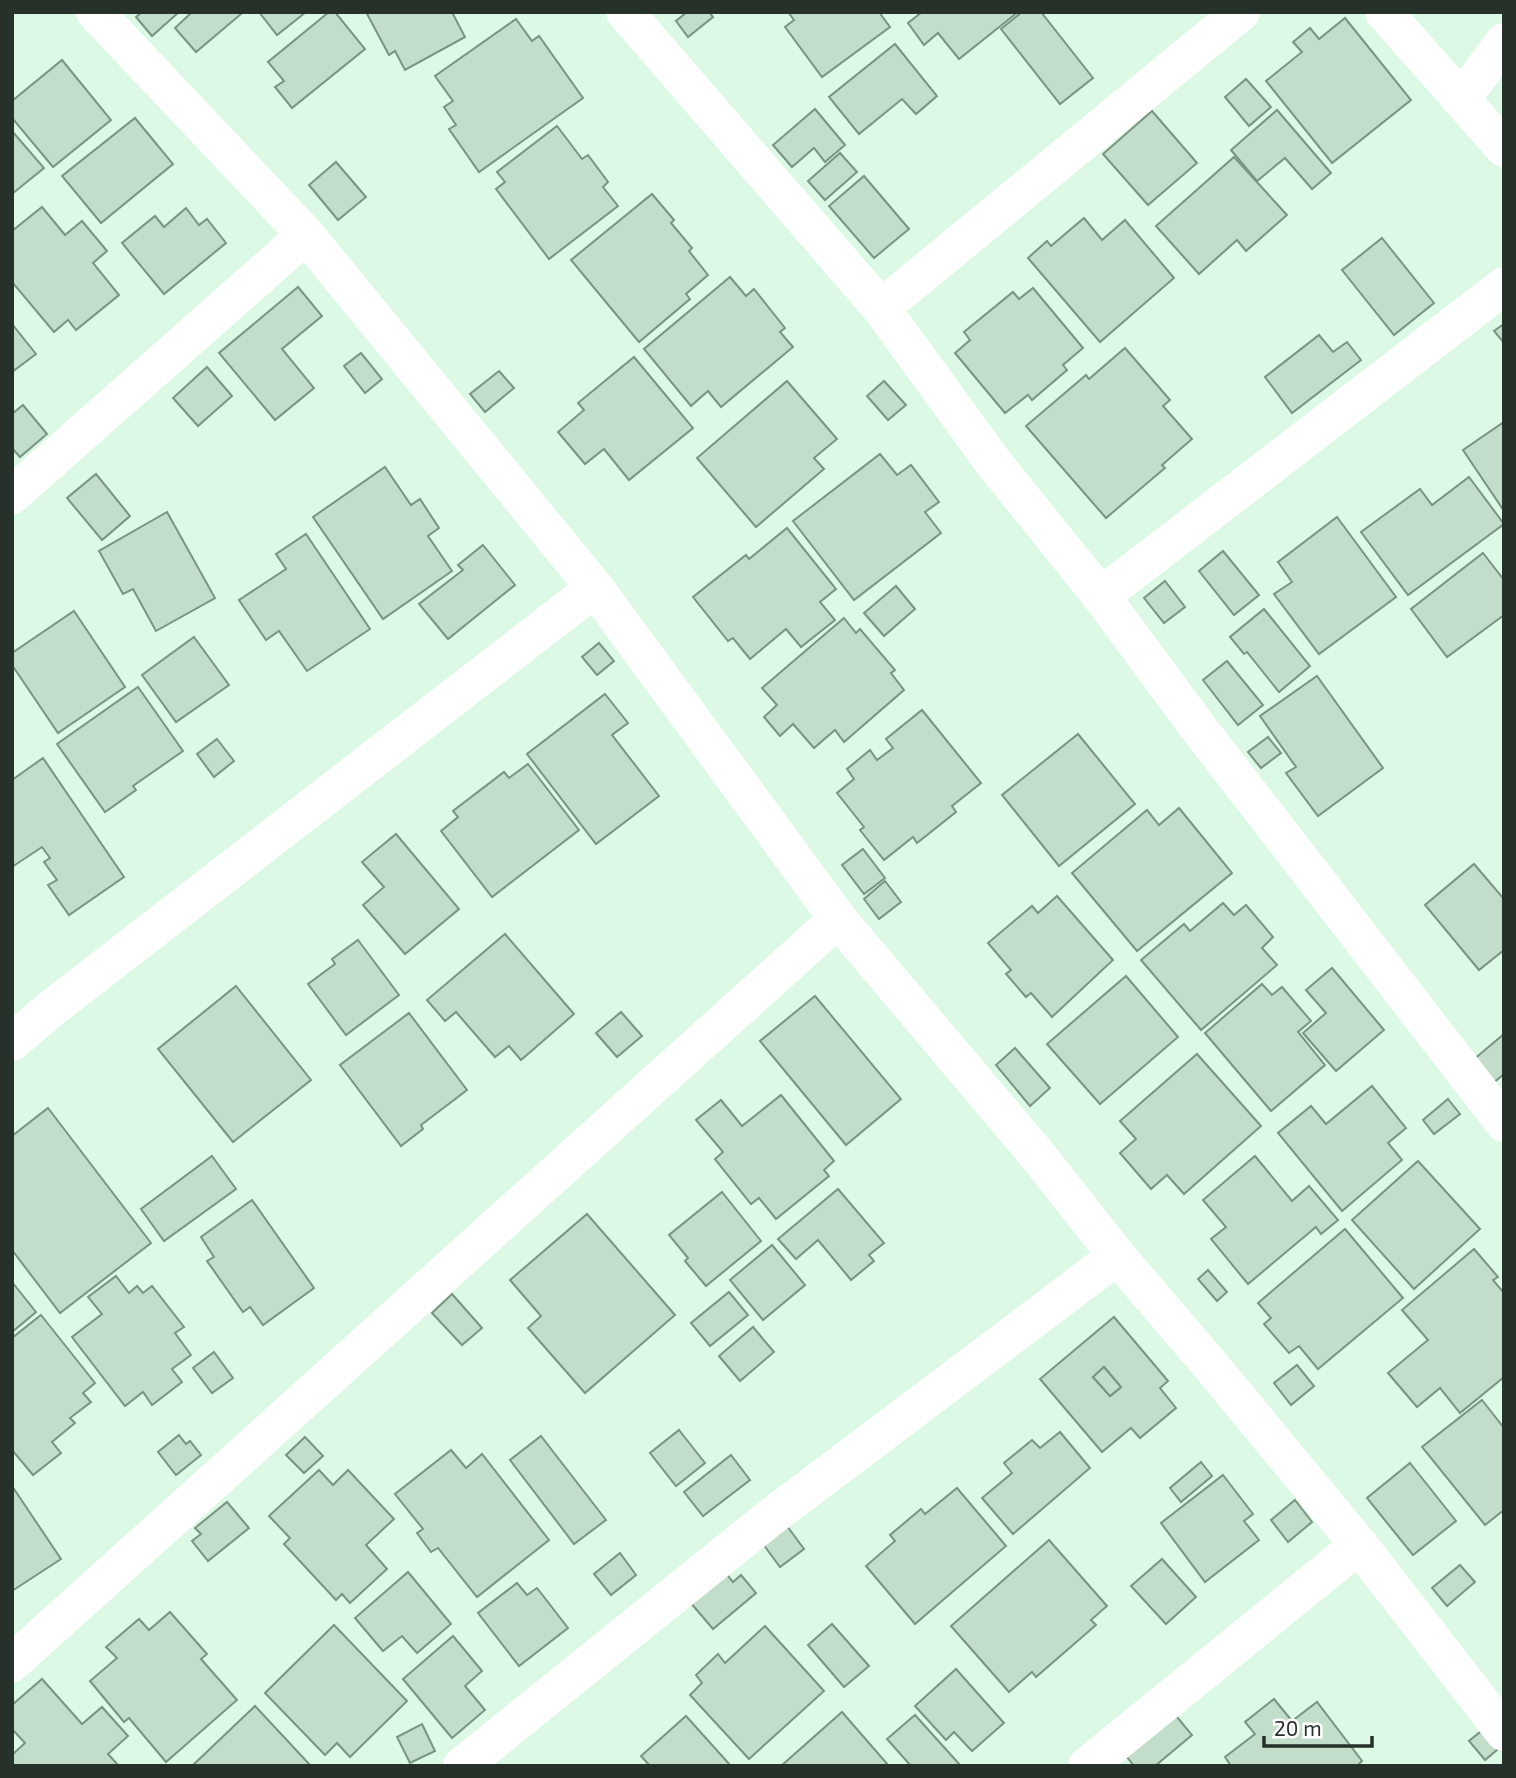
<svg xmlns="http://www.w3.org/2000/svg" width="1516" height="1778" font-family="'Exo 2',sans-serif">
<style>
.building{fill:#c2deca;stroke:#799481;stroke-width:2;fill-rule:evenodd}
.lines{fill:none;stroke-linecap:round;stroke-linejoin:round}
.minor{stroke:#fff;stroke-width:38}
</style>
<rect width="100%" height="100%" fill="#dcf9e5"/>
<g class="building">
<path d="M142 12H179L152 36 136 17Z"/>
<path d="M240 12 241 14 196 52 175 28 192 12Z"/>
<path d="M259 12H306L277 35Z"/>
<path d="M329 12H335L365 49 292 108 275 87 284 81 268 62Z"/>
<path d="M366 12H452L465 37 405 70 395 51 389 55Z"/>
<path d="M687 12H709L713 17 688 37 676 21Z"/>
<path d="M788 12H879L890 27 822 77 785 27 794 20Z"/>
<path d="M922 12H1018L959 59 938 33 924 45 908 23Z"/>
<path d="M1022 12H1041L1093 78 1060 104 1001 29Z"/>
<path d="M1345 18 1411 100 1332 163 1266 81 1302 52 1293 42 1310 28 1319 39Z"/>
<path d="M516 19 532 41 539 36 583 98 479 172 449 129 456 125 444 107 453 101 435 76Z"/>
<path d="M895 44 937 96 916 114 902 99 859 134 829 97Z"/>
<path d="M62 60 111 120 53 167 12 118V101Z"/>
<path d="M1246 79 1271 107 1249 126 1225 97Z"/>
<path d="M815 109 845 145 825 162 814 148 792 167 773 145Z"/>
<path d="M1277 110 1331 173 1312 189 1285 158 1257 181 1231 150Z"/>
<path d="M1152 111 1197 163 1148 205 1103 154Z"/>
<path d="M135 118 173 164 101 223 62 176Z"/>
<path d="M557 126 582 159 588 155 608 182 603 187 618 206 549 259 496 189 505 182 497 172Z"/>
<path d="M12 131 44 168 12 194Z"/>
<path d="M840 153 857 172 825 200 808 181Z"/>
<path d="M1234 157 1287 215 1246 251 1237 240 1199 274 1156 226Z"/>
<path d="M336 162 366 197 338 220 309 185Z"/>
<path d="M864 176 909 229 874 258 829 206Z"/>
<path d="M652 194 674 220 671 223 692 248 689 251 708 275 686 294 690 299 639 342 571 260Z"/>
<path d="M42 207 65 235 82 221 107 251 93 263 119 295 76 330 68 320 54 332 12 282V231Z"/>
<path d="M186 208 199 225 207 219 226 243 164 294 122 243 155 216 164 227Z"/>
<path d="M1084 218 1102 240 1125 220 1174 278 1100 342 1028 258 1047 241 1051 246Z"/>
<path d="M1382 238 1434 303 1394 335 1342 270Z"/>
<path d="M730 277 746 296 754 289 785 328 780 332 793 347 721 407 708 391 691 406 644 349Z"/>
<path d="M298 287 322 316 282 349 314 388 275 420 219 353Z"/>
<path d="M1033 288 1083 348 1063 365 1067 370 1032 400 1028 395 1005 413 955 353 970 340 964 332 1013 292 1019 299Z"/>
<path d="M12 324 36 354 12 372Z"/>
<path d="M1504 324V343L1494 331Z"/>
<path d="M1319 335 1333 352 1347 342 1361 360 1292 413 1265 377Z"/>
<path d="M1125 348 1170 400 1163 406 1192 439 1162 465 1165 468 1106 518 1026 426 1086 375 1089 379Z"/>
<path d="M361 353 382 379 365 393 344 366Z"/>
<path d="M634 357 693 428 629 480 604 449 585 464 558 432 584 410 578 403Z"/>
<path d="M207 367 232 396 198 426 173 398Z"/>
<path d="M499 371 514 388 485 412 470 394Z"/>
<path d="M787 381 837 439 814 458 824 469 756 527 697 458Z"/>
<path d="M884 381 906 405 888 420 867 396Z"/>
<path d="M23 405 47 434 20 457 12 448V414Z"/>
<path d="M1504 422V511L1463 450Z"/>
<path d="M880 454 897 475 911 465 939 502 925 512 941 533 854 600 793 521Z"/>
<path d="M385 467 411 505 420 499 439 528 428 536 452 571 383 619 313 517Z"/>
<path d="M96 474 130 516 102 540 67 498Z"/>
<path d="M1469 477 1504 524 1408 595 1361 532 1420 489 1432 505Z"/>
<path d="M167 512 215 598 156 631 133 589 123 594 99 551Z"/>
<path d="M1337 517 1396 597 1319 654 1274 594 1292 582 1278 562Z"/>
<path d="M787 528 836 589 820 602 835 620 801 647 786 629 750 659 733 638 728 641 693 597 746 555 749 559Z"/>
<path d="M306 534 370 629 307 671 279 631 266 640 239 600 286 569 276 554Z"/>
<path d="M483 545 515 585 448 639 419 604 463 570 458 565Z"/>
<path d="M1223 551 1259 595 1234 615 1199 571Z"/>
<path d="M1483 553 1504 580V615L1447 657 1411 609Z"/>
<path d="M1165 581 1185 607 1164 623 1144 598Z"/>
<path d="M896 586 915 609 884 636 864 613Z"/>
<path d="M1264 609 1310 666 1279 692 1247 652 1244 654 1230 637Z"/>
<path d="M74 611 125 687 58 733 12 665V653Z"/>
<path d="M844 618 856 633 860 629 895 670 891 673 904 690 844 742 835 730 814 748 793 724 780 736 764 717 777 705 762 688Z"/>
<path d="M194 637 229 685 176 722 142 675Z"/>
<path d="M599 643 614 661 597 675 582 657Z"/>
<path d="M1227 661 1263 705 1238 725 1203 680Z"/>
<path d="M1317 676 1383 768 1318 816 1286 773 1296 767 1260 716Z"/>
<path d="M138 687 183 751 133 786 136 790 105 812 57 744Z"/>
<path d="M605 694 628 723 612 735 659 796 596 844 527 754Z"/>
<path d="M922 710 981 783 952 806 956 812 917 843 913 837 884 860 860 830 864 827 837 793 854 779 847 769 870 750 877 760 893 748 886 739Z"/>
<path d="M1078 734 1135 804 1059 866 1002 795Z"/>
<path d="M1268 737 1281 753 1261 768 1248 752Z"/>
<path d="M217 739 234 761 214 777 197 754Z"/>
<path d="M43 758 124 877 69 915 48 885 57 880 44 862 50 858 42 847 12 867V780Z"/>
<path d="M528 764 579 830 492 897 441 831 458 817 453 811 504 772 509 778Z"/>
<path d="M1179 808 1232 873 1137 951 1072 873 1147 810 1159 825Z"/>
<path d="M396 834 459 909 405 954 363 905 384 887 362 862Z"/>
<path d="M863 849 885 878 864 894 842 865Z"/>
<path d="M1474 864 1504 899V950L1479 970 1425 905Z"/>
<path d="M885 881 901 902 879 919 864 899Z"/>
<path d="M1057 896 1113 960 1052 1017 1031 993 1026 997 1006 974 1011 970 988 943 1032 906 1038 913Z"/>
<path d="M1223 903 1234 915 1246 905 1273 937 1262 948 1277 965 1201 1030 1141 960 1184 924 1190 931Z"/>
<path d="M505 934 574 1014 521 1060 509 1046 495 1057 456 1012 445 1021 427 1000Z"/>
<path d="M358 940 399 995 346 1035 308 984 335 964 332 959Z"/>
<path d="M1332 968 1384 1030 1336 1071 1303 1033 1326 1013 1306 990Z"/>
<path d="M1126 976 1178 1037 1100 1104 1047 1044Z"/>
<path d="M1262 984 1272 995 1282 987 1311 1021 1298 1032 1325 1065 1271 1111 1205 1033Z"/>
<path d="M236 986 311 1080 233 1142 158 1049Z"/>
<path d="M815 996 901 1099 846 1145 760 1041Z"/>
<path d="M621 1012 642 1036 617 1057 596 1033Z"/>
<path d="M409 1013 467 1090 421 1125 423 1129 401 1146 340 1065Z"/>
<path d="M1504 1034V1074L1493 1083 1473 1060Z"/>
<path d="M1015 1048 1050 1088 1030 1106 996 1065Z"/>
<path d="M1197 1054 1261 1126 1184 1194 1167 1175 1151 1189 1120 1153 1136 1139 1120 1121Z"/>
<path d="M1372 1086 1406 1128 1388 1143 1402 1160 1342 1211 1278 1133 1311 1106 1326 1124Z"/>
<path d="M781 1095 834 1161 824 1170 829 1176 776 1219 759 1198 751 1204 715 1159 723 1152 696 1120 721 1100 742 1126Z"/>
<path d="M1448 1099 1460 1114 1434 1134 1423 1120Z"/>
<path d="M48 1108 151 1243 60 1313 12 1250V1136Z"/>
<path d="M212 1156 236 1189 164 1241 141 1209Z"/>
<path d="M1255 1156 1292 1201 1309 1186 1338 1220 1321 1234 1316 1227 1248 1284 1211 1239 1226 1227 1203 1200Z"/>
<path d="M1418 1161 1480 1229 1414 1289 1352 1220Z"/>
<path d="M838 1189 884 1243 869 1255 874 1261 851 1280 818 1240 796 1259 778 1239Z"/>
<path d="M722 1192 761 1241 706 1286 685 1261 688 1258 669 1235Z"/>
<path d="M252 1200 314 1288 263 1325 250 1307 243 1312 207 1261 214 1257 201 1237Z"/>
<path d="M587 1214 675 1315 585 1393 528 1328 541 1316 510 1280Z"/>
<path d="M1345 1229 1403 1298 1318 1369 1299 1346 1289 1353 1264 1324 1271 1318 1258 1303Z"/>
<path d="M772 1245 805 1285 763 1320 730 1280Z"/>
<path d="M1474 1249 1498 1277 1493 1280 1504 1293V1377L1460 1413 1440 1388 1417 1407 1388 1373 1428 1340 1402 1310Z"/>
<path d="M1208 1270 1227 1292 1217 1301 1198 1279Z"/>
<path d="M116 1276 129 1293 137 1286 143 1293 152 1286 184 1327 175 1333 191 1355 172 1369 182 1382 152 1405 143 1392 125 1406 72 1337 102 1314 88 1297Z"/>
<path d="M12 1282 36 1312 12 1332Z"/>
<path d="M729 1292 748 1315 710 1346 691 1323Z"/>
<path d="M452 1294 482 1328 462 1345 432 1313Z"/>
<path d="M41 1315 95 1383 83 1393 91 1402 70 1418 75 1423 52 1442 61 1453 33 1475 12 1450V1338Z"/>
<path d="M1114 1317 1168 1381 1160 1388 1176 1408 1140 1438 1131 1428 1102 1452 1040 1379ZM1104 1367 1121 1387 1110 1396 1093 1377Z"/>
<path d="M753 1327 774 1352 740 1381 719 1356Z"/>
<path d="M214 1352 233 1378 212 1393 193 1368Z"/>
<path d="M1297 1365 1314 1386 1291 1405 1274 1383Z"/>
<path d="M1104 1367 1121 1387 1110 1396 1093 1377Z"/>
<path d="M1482 1400 1504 1428V1510L1485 1525 1422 1447Z"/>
<path d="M679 1430 705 1463 676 1486 650 1453Z"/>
<path d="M1060 1432 1090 1468 1013 1534 982 1498 1012 1473 1004 1463 1032 1440 1040 1448Z"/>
<path d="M179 1435 186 1444 190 1441 201 1455 176 1475 158 1452Z"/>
<path d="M541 1436 606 1520 574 1544 510 1460Z"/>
<path d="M305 1437 323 1456 304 1473 286 1455Z"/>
<path d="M451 1450 466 1468 482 1454 549 1540 477 1597 438 1548 431 1552 417 1533 423 1529 395 1494Z"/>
<path d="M731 1455 750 1480 703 1516 684 1492Z"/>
<path d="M1201 1462 1212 1476 1181 1502 1170 1488Z"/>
<path d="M1410 1463 1456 1521 1413 1555 1367 1498Z"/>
<path d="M319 1470 333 1485 348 1470 394 1519 366 1545 387 1569 350 1603 342 1594 336 1600 284 1544 290 1538 269 1516Z"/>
<path d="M1223 1475 1253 1514 1244 1521 1259 1540 1205 1582 1161 1523Z"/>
<path d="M12 1486 61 1559 12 1591Z"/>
<path d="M957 1488 1006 1546 915 1624 866 1566 895 1541 890 1535 921 1509 925 1514Z"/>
<path d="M1295 1500 1312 1522 1288 1542 1271 1520Z"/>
<path d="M227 1502 249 1528 208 1561 192 1541 201 1534 195 1528Z"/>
<path d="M787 1526 804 1549 780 1567 763 1544Z"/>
<path d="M1049 1540 1107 1606 1091 1620 1096 1625 1036 1677 1032 1672 1009 1692 951 1626Z"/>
<path d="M620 1553 636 1575 611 1595 594 1574Z"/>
<path d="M1162 1559 1196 1597 1166 1624 1131 1586Z"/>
<path d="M1460 1565 1475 1582 1447 1606 1432 1588Z"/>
<path d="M408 1572 451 1624 417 1653 402 1636 383 1651 355 1618Z"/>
<path d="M725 1572 733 1582 741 1575 756 1593 713 1629 690 1602Z"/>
<path d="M517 1583 527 1595 537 1588 568 1628 519 1666 478 1613Z"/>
<path d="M170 1612 207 1654 201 1659 237 1700 166 1762 129 1718 124 1722 90 1681 117 1658 106 1647 139 1619 149 1630Z"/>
<path d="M832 1624 869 1666 844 1687 808 1645Z"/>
<path d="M334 1625 407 1701 350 1757 337 1743 325 1755 265 1693Z"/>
<path d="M765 1626 824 1691 749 1759 690 1695 702 1683 696 1675 718 1654 725 1663Z"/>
<path d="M453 1636 482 1671 465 1686 485 1710 452 1738 403 1679Z"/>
<path d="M956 1669 1004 1723 972 1751 954 1732 946 1740 915 1706Z"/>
<path d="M42 1679 82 1724 102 1707 128 1736 108 1754 119 1766H13L12 1755 25 1743 12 1729V1705Z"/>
<path d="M1274 1699 1292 1721 1317 1702 1362 1761 1357 1766H1231L1225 1757 1255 1734 1245 1722Z"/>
<path d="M255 1706 311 1766H192Z"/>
<path d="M1172 1711 1192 1735 1155 1766H1134L1123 1752Z"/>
<path d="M842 1712 889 1766H781Z"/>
<path d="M915 1715 961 1766H911L887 1739Z"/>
<path d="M686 1716 731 1766H650L641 1756Z"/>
<path d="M422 1724 435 1751 410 1763 397 1737Z"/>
<path d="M1490 1724 1504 1744 1485 1760 1469 1741Z"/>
</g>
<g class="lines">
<g class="minor">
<path d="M95 12 306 235 595 588 838 919 1039 1157 1117 1256 1212 1367 1359 1545 1504 1732"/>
<path d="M625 12 881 308 993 462 1101 596 1504 286"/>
<path d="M1384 12 1504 148"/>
<path d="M1461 100 1504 42"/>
<path d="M881 308 1241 12"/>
<path d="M12 495 306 235"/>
<path d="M1101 596 1197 726 1504 1123"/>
<path d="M12 1042 52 1008 595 588"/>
<path d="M12 1663 838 919"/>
<path d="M462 1766 771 1517 1117 1256"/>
<path d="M1087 1766 1359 1545"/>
</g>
</g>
<rect width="1516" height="1778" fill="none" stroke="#26312a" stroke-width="28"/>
<path d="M1264 1736v10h108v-10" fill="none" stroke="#26312a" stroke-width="3.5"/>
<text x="1274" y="1736" font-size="21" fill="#26312a" stroke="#ffffff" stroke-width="5" paint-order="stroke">20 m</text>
</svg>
